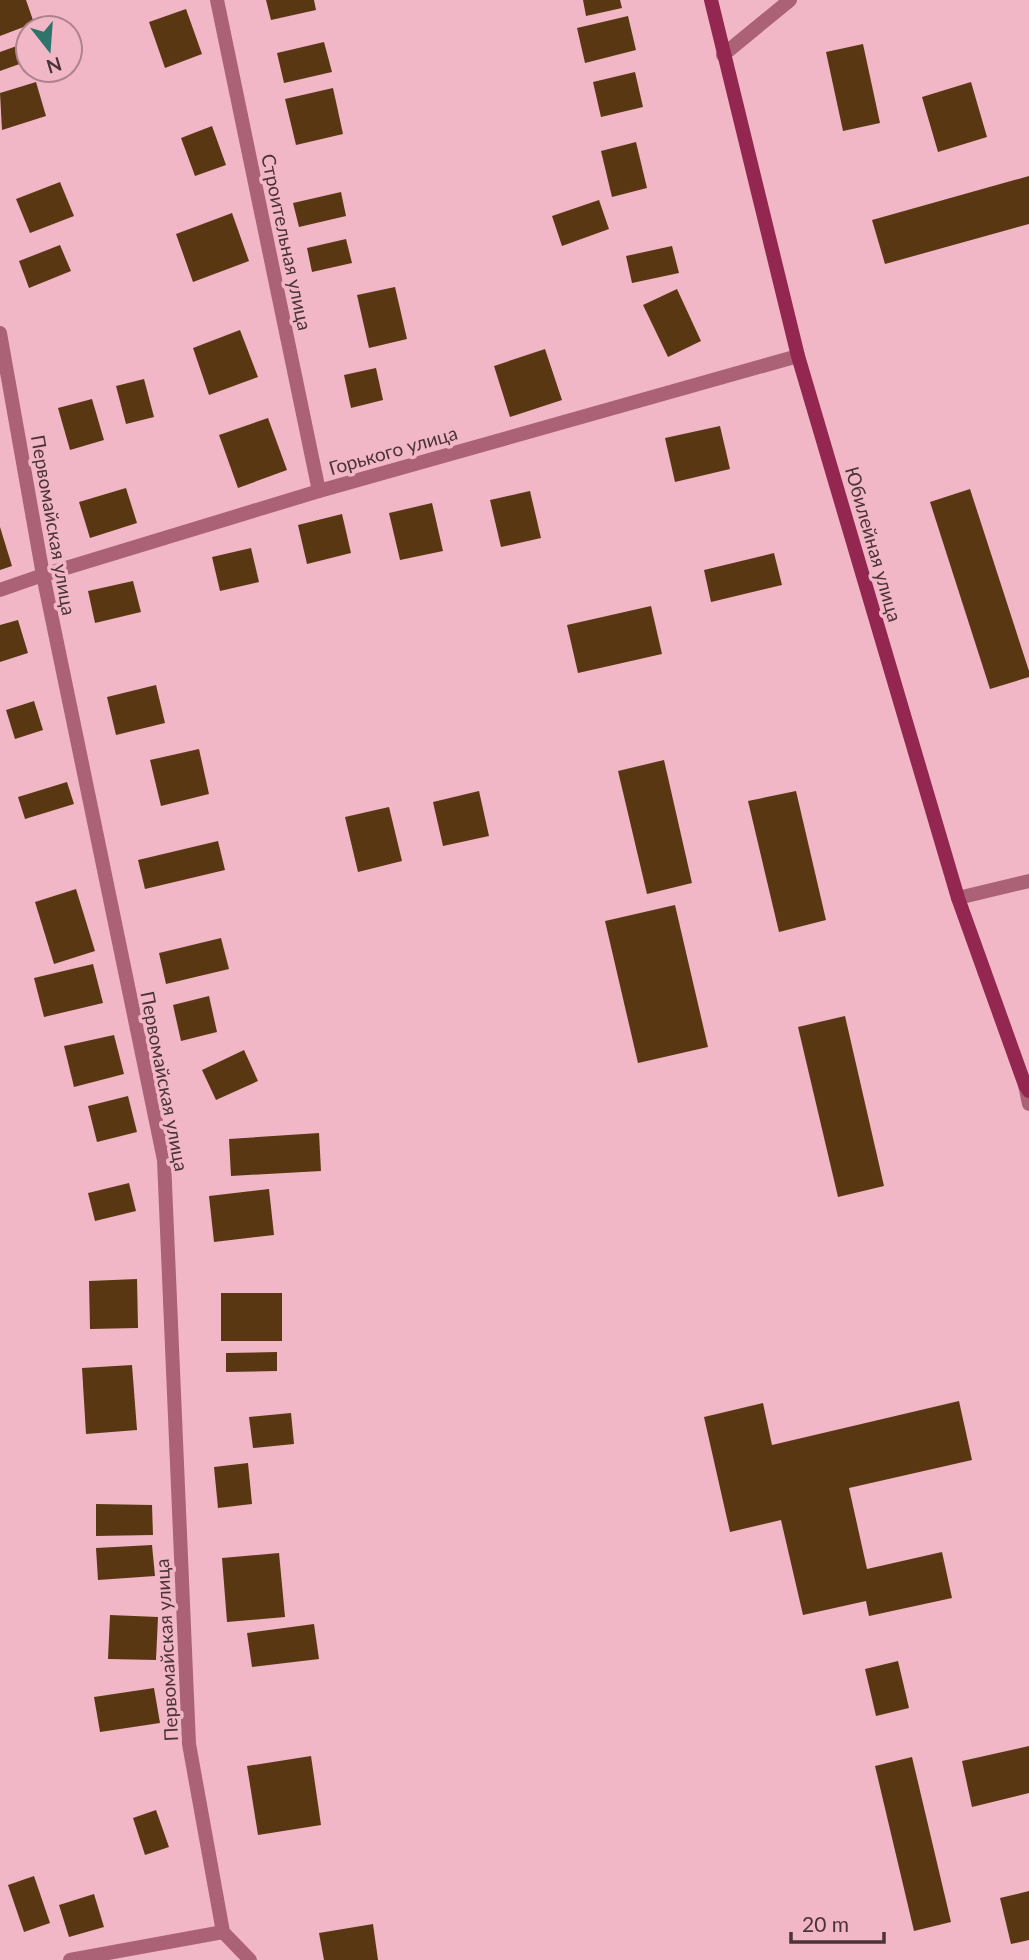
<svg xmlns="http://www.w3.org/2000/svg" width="1029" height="1960" font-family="Lato,sans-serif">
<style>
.building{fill:#5a3713}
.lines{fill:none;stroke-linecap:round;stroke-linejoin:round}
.street{stroke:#ab6276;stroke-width:14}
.secondary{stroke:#93274f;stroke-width:14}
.labels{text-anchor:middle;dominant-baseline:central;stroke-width:7;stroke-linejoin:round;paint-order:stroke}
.street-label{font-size:19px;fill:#4b3339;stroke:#f2b7c6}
</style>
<rect width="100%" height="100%" fill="#f2b7c6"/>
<g class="building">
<path d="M0 0H26L34 23 0 36Z"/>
<path d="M266 0H314L316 10 271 20Z"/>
<path d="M583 0H620L622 8 586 16Z"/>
<path d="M186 9 202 54 165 68 149 22Z"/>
<path d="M628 16 636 50 585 63 577 28Z"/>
<path d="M28 42V61L0 71V52Z"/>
<path d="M324 42 332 72 284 83 277 53Z"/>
<path d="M863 44 880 123 843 131 826 52Z"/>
<path d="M635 72 643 107 601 117 593 82Z"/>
<path d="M36 82 46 116 2 130 0 93Z"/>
<path d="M971 82 987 137 938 152 922 97Z"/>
<path d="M333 88 343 134 296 145 285 99Z"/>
<path d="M212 126 226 165 195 176 181 138Z"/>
<path d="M636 142 647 188 612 197 601 151Z"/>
<path d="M1029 176V224L885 264 872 220Z"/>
<path d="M60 182 74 216 30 233 16 199Z"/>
<path d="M341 192 346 216 299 227 293 203Z"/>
<path d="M599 200 609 229 562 246 552 216Z"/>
<path d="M232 213 249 261 193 282 176 234Z"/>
<path d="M346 239 352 263 312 272 307 248Z"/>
<path d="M60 245 71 271 29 288 19 261Z"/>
<path d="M672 246 679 273 632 283 626 256Z"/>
<path d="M395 287 407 339 369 348 357 295Z"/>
<path d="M677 289 701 341 668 357 643 305Z"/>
<path d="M240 330 258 377 209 395 193 348Z"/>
<path d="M545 349 562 400 510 417 494 366Z"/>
<path d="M376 368 383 400 351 408 344 375Z"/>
<path d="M144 379 154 417 126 424 116 386Z"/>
<path d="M92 399 104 440 70 450 58 408Z"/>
<path d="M268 418 287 470 238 488 219 435Z"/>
<path d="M720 426 730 469 675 482 665 438Z"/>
<path d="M126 488 137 523 90 538 79 502Z"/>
<path d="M970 489 1029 671V677L990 689 930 502Z"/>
<path d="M530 491 541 538 501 547 490 500Z"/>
<path d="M432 503 443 551 400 560 389 513Z"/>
<path d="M342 514 351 553 307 564 298 525Z"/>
<path d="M0 527 12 566 0 570Z"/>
<path d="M251 548 259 582 220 591 212 557Z"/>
<path d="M774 553 782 585 711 602 704 570Z"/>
<path d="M133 581 141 612 95 623 88 591Z"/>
<path d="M651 606 662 654 578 673 567 625Z"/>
<path d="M18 620 28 653 0 662V625Z"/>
<path d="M156 685 165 723 116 735 107 697Z"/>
<path d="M34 701 43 730 15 739 6 710Z"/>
<path d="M199 749 209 794 161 806 150 760Z"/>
<path d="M664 760 692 883 647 894 618 771Z"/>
<path d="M67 782 74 804 25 819 18 797Z"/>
<path d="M479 791 489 836 443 846 433 802Z"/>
<path d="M796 791 826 920 779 932 748 801Z"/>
<path d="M389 807 402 861 358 872 345 817Z"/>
<path d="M218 841 225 870 145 889 138 860Z"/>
<path d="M76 889 95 951 54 964 35 902Z"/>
<path d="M675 905 708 1047 638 1063 605 921Z"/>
<path d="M221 938 229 969 166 984 159 953Z"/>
<path d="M93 964 103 1003 44 1017 34 978Z"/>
<path d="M209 996 217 1032 181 1041 173 1005Z"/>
<path d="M845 1016 884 1186 838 1197 798 1027Z"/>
<path d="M114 1035 124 1074 74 1087 64 1046Z"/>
<path d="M244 1050 258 1081 216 1100 202 1070Z"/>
<path d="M128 1096 137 1132 97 1142 88 1106Z"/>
<path d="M319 1133 321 1171 231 1176 229 1139Z"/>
<path d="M129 1183 136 1211 95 1221 88 1193Z"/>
<path d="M269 1189 274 1235 214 1242 209 1196Z"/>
<path d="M137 1279 138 1328 90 1329 89 1281Z"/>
<rect x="221" y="1293" width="61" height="48"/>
<path d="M277 1352V1371L226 1372V1353Z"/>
<path d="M132 1365 137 1430 86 1434 82 1368Z"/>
<path d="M959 1401 972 1460 849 1488 867 1569 942 1552 952 1598 869 1616 866 1601 803 1615 781 1520 730 1532 704 1417 763 1403 772 1445Z"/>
<path d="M291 1413 294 1444 253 1448 249 1417Z"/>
<path d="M248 1463 252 1504 218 1508 214 1467Z"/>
<path d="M96 1504 152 1505 153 1535 96 1536Z"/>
<path d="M152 1545 155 1576 98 1580 96 1548Z"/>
<path d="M279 1553 285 1617 227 1622 222 1558Z"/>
<path d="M110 1615 158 1617 156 1660 108 1659Z"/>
<path d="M314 1624 319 1659 252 1667 247 1633Z"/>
<path d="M898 1661 909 1708 876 1716 865 1669Z"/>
<path d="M154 1688 160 1723 100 1732 94 1697Z"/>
<path d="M1029 1746V1793L972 1807 962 1761Z"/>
<path d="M311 1756 321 1825 258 1835 247 1766Z"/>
<path d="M912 1757 951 1922 914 1931 875 1766Z"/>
<path d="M156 1810 169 1847 145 1855 133 1818Z"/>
<path d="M34 1876 50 1923 24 1932 8 1885Z"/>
<path d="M1029 1891V1940L1011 1944 1000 1898Z"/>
<path d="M94 1894 104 1927 69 1937 59 1905Z"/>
<path d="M373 1924 378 1960H324L319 1933Z"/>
</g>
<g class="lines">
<g class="street">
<path d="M217 0 319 491"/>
<path d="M723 55 790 0"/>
<path d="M0 333 43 575 164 1160 189 1744 223 1932 250 1960"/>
<path d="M0 590 43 575 319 491 798 356"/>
<path d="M958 898 1029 881"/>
<path d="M1025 1085 1029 1104"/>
<path d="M70 1960 223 1932"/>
</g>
<path class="secondary" d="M711 0 798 356 958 898 1025 1085 1029 1091"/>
</g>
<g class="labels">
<g class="street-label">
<text transform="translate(287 242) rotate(78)">Строительная улица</text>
<text transform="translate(393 450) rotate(-16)">Горького улица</text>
<text transform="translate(54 525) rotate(80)">Первомайская улица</text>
<text transform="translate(874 544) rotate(74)">Юбилейная улица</text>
<text transform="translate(165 1081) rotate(79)">Первомайская улица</text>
<text transform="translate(166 1650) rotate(-93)">Первомайская улица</text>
</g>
</g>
<g transform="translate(49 49) rotate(163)"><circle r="33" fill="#f2b7c6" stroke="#af828e" stroke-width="2"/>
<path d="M0-5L12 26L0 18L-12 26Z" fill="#2e746a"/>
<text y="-10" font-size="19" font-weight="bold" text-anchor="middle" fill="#4b3339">N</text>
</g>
<path d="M791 1932v10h93v-10" fill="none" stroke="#4b3339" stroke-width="3.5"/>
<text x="802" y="1932" font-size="21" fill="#4b3339" stroke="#f2b7c6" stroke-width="5" paint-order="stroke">20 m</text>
</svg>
